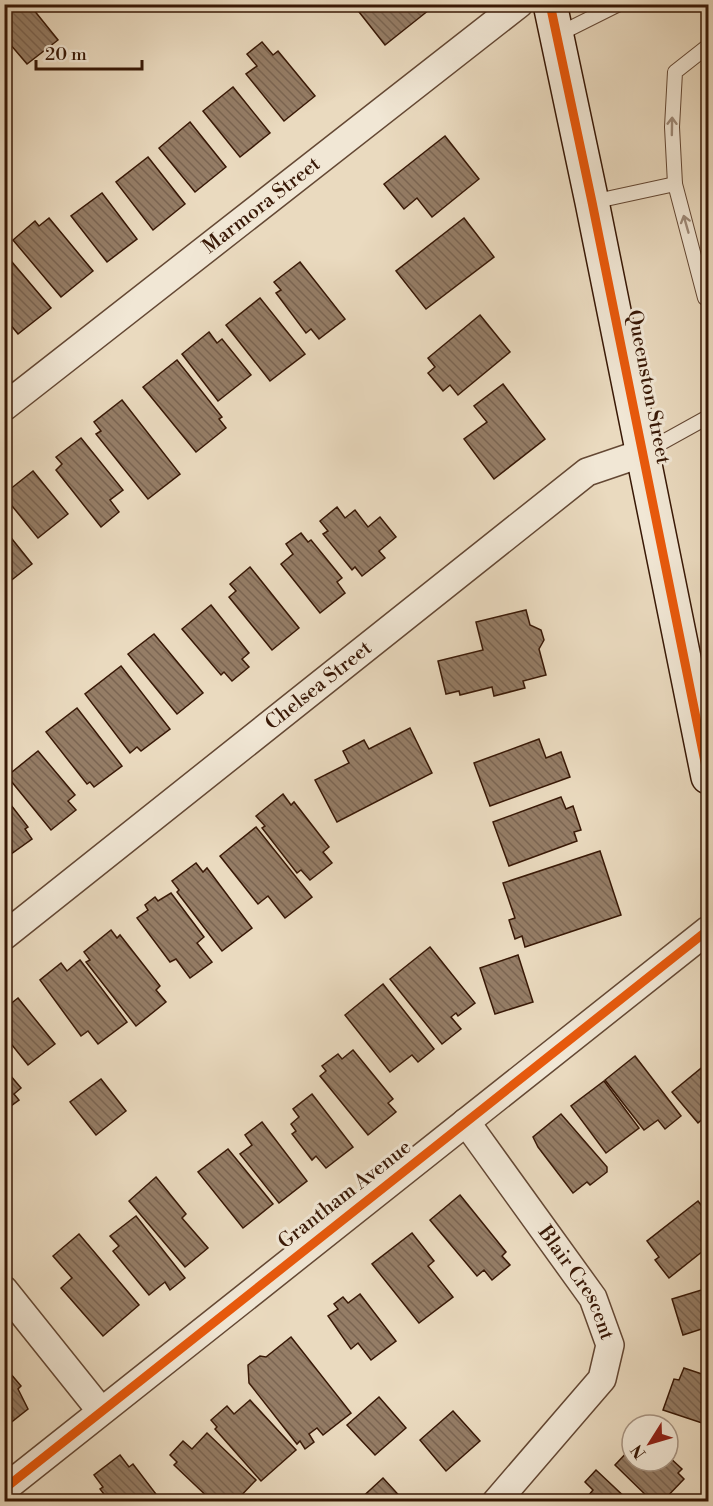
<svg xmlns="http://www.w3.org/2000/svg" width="713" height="1506" font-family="'Libre Bodoni',serif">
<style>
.building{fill:url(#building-back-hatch);stroke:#381806;stroke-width:1.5}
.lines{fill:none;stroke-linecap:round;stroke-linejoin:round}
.service-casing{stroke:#644834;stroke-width:16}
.minor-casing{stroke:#644834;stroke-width:30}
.secondary-casing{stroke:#381806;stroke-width:36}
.service{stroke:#f1e7d5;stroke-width:14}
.minor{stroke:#f1e7d5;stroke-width:27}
.secondary{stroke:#f1e7d5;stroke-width:33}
.cycleway-casing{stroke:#f1e7d5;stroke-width:13}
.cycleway{stroke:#e8590c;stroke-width:9}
.oneway{stroke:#9e8a78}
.labels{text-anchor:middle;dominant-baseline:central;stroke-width:6;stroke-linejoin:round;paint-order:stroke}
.street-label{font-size:20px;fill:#381806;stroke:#f1e7d5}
</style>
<defs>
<pattern id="building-back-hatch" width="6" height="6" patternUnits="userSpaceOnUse" patternTransform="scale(1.5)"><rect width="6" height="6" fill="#957d66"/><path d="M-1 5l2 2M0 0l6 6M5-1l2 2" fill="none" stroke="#7b6552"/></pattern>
</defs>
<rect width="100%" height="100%" fill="#eadabf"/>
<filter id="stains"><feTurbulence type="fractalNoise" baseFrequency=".00333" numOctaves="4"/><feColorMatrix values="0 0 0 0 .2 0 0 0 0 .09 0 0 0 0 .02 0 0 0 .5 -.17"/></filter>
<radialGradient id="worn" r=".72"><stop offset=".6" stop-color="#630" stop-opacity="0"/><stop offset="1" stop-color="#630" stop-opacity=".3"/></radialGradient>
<g class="building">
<path d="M4 4H29L58 40 27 64 4 37Z"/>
<path d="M361 4H424L429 10 385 45 356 8Z"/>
<path d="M262 42 273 55 278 51 315 96 284 121 246 74 257 66 247 54Z"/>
<path d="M233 87 270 133 240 157 203 111Z"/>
<path d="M190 122 226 167 195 192 159 148Z"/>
<path d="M445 136 479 179 432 217 417 198 404 209 384 184Z"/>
<path d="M148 157 185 204 153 230 116 182Z"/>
<path d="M102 193 137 239 107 262 71 216Z"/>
<path d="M49 218 93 271 61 297 13 240 35 221 39 226Z"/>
<path d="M464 218 494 257 426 309 396 271Z"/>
<path d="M12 262 51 308 18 334 4 317V268Z"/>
<path d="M300 262 345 319 319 339 311 329 306 333 276 293 281 290 274 282Z"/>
<path d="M260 298 305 354 270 381 226 325Z"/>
<path d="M480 315 510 352 458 395 450 385 443 391 428 373 435 367 428 358Z"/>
<path d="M209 332 217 343 222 339 251 375 218 401 182 354Z"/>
<path d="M177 360 222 417 219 419 226 428 196 452 143 387Z"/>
<path d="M503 384 545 439 494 479 464 439 487 422 474 406Z"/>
<path d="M122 400 180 474 148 499 96 434 101 431 94 422Z"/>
<path d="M81 438 123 490 110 500 119 512 101 527 56 470 62 464 56 457Z"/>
<path d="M33 471 68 514 38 538 4 496V494Z"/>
<path d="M337 507 345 518 355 510 368 527 380 517 396 537 379 551 385 558 362 576 355 567 352 570 323 534 328 531 320 521Z"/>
<path d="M4 529 32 564 4 586Z"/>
<path d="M301 533 308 542 311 540 342 578 337 582 345 593 320 613 281 564 293 554 286 544Z"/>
<path d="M250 567 299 628 272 650 229 597 236 591 230 584Z"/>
<path d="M211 605 249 653 242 659 249 667 232 681 224 672 221 675 182 629Z"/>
<path d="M526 610 530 625 541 630 544 640 539 649 546 675 523 681 525 688 494 696 492 687 460 695 459 691 446 694 438 661 483 650 476 622Z"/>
<path d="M154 634 203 693 177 714 128 654Z"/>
<path d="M121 666 170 729 141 751 137 747 130 753 85 694Z"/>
<path d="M77 708 122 766 94 787 90 782 87 784 46 732Z"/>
<path d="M410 728 432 773 337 822 315 780 349 763 343 751 364 740 369 749Z"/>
<path d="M539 739 546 758 561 752 570 777 490 806 474 763Z"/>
<path d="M38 751 75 795 68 801 76 810 51 830 7 776Z"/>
<path d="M283 794 291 805 294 802 329 847 323 852 332 863 310 880 301 870 297 873 262 828 265 826 256 816Z"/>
<path d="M4 796 28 827 25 829 32 839 4 859Z"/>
<path d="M561 797 566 809 573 806 581 830 574 832 577 841 509 866 493 822Z"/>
<path d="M256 827 312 897 285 918 268 896 258 904 220 856Z"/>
<path d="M600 851 621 915 525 947 522 936 515 939 509 920 515 918 503 883Z"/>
<path d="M196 863 203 872 207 868 252 928 222 951 177 892 179 890 172 881Z"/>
<path d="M171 893 204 937 197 943 212 962 190 978 176 959 170 962 137 918 148 910 145 905 155 897 158 901Z"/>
<path d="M111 930 117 938 120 935 160 986 156 990 166 1002 136 1026 86 962 90 960 84 952Z"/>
<path d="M430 947 475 1003 458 1016 456 1013 451 1017 461 1029 442 1044 390 979Z"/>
<path d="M518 955 533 1002 495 1014 480 968Z"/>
<path d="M80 960 127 1022 98 1044 88 1031 81 1036 40 980 61 963 67 971Z"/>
<path d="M383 984 434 1049 418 1062 412 1055 390 1072 345 1015Z"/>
<path d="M18 998 55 1044 28 1065 4 1035V1009Z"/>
<path d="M353 1050 393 1099 388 1103 396 1112 368 1135 320 1076 326 1071 322 1066 338 1054 342 1059Z"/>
<path d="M635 1056 681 1116 665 1129 658 1120 644 1130 605 1080Z"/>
<path d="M705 1065 708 1070V1114L698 1123 672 1092Z"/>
<path d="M4 1068 21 1088 14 1094 19 1100 4 1111Z"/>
<path d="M101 1079 126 1111 96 1135 70 1102Z"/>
<path d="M604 1081 639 1128 606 1153 571 1106Z"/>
<path d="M312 1094 353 1147 326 1168 316 1156 312 1160 292 1134 296 1131 291 1124 299 1117 293 1109Z"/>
<path d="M561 1114 607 1167V1172L590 1185 587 1182 573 1193 538 1147 533 1137Z"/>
<path d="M262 1122 307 1181 279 1203 240 1154 252 1145 245 1135Z"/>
<path d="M228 1149 273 1204 243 1228 198 1172Z"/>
<path d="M156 1177 186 1214 182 1218 208 1248 185 1267 129 1201Z"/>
<path d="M460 1195 506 1252 502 1256 510 1265 492 1280 484 1270 477 1276 430 1220Z"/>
<path d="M698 1201 708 1214V1247L669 1278 655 1260 659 1257 647 1241Z"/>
<path d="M136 1216 185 1278 170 1290 165 1282 149 1295 113 1251 119 1246 110 1236Z"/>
<path d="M412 1233 434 1261 428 1266 453 1297 419 1323 372 1264Z"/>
<path d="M79 1234 139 1305 103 1336 61 1288 72 1278 53 1256Z"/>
<path d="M708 1288V1327L683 1335 672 1299Z"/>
<path d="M360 1294 396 1341 371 1360 358 1343 351 1349 328 1316 338 1309 334 1304 343 1297 348 1303Z"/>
<path d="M291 1337 351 1413 323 1435 317 1428 309 1434 314 1442 305 1449 300 1441 297 1444 249 1383 248 1365 260 1356 266 1357Z"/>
<path d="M4 1366 21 1386 18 1389 28 1409 4 1428Z"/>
<path d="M684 1368 708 1376V1425L663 1410 674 1379 679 1380Z"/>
<path d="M379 1397 406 1428 375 1455 347 1425Z"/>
<path d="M250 1400 296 1450 261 1481 215 1429 217 1427 211 1420 227 1406 234 1414Z"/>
<path d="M453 1411 480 1441 446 1471 420 1440Z"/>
<path d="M207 1433 256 1480 235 1502H213L174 1465 177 1462 170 1455 183 1441 192 1449Z"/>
<path d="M632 1447V1461H668V1456L682 1469 678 1473 684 1479 662 1502H653L615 1465Z"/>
<path d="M120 1455 129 1467 133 1464 162 1502H110L100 1489 103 1487 94 1475Z"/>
<path d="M596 1470 630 1502H583L593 1490 585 1482Z"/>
<path d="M383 1478 405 1502H357Z"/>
</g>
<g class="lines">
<defs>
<g id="service">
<path d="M557 35 619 4"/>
<path d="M708 46 675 72 672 127 675 184 705 298 708 297"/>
<path d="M592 202 675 184"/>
<path d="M643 453 708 417"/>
</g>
<g id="minor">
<path id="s1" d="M4 407 519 4"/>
<path id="s2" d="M4 936 587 472 643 453"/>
<path id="s3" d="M466 1122 593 1298 610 1345 602 1379 496 1502"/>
<path d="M4 1290 101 1411"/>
<path d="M4 1489 708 930"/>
</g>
<path id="secondary" d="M550 4 592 202 708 777"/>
</defs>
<use href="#service" class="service-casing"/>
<use href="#minor" class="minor-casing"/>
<use href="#secondary" class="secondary-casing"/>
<use href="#service" class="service"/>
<use href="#minor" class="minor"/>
<use href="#secondary" class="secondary"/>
<defs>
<g id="cycleway">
<path d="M550 4 592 202 708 777"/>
<path d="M4 1489 708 930"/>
</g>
</defs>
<use href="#cycleway" class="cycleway-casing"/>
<use href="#cycleway" class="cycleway"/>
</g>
<defs><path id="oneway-shaft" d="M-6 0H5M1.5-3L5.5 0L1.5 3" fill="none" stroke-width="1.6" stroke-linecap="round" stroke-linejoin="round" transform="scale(1.5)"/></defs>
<g class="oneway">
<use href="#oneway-shaft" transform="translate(672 126) rotate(-89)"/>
<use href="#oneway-shaft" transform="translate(686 224) rotate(-106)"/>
</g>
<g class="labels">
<g class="street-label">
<text stroke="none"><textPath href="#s1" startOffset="327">Marmora Street</textPath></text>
<text transform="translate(648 387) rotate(79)">Queenston Street</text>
<text stroke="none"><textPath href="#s2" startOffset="402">Chelsea Street</textPath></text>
<text transform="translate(345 1195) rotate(-38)">Grantham Avenue</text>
<text stroke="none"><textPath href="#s3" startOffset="196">Blair Crescent</textPath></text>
</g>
</g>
<rect width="713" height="1506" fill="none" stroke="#eadabf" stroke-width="24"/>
<rect x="6" y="6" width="701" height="1494" fill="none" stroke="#381806" stroke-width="3"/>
<rect x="12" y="12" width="689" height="1482" fill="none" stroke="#381806" stroke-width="1.5"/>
<g transform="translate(650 1443) rotate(233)"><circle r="28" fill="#f1e7d5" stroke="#a79482" stroke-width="1.5"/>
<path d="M0-4.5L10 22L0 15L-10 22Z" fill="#8f2418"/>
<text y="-9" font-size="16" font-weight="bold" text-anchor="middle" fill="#381806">N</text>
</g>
<path d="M36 60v9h106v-9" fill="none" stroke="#381806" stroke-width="3"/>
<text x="45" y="60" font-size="18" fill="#381806" stroke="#f1e7d5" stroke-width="4.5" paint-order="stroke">20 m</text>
<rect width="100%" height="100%" filter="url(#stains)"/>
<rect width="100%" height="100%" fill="url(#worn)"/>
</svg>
